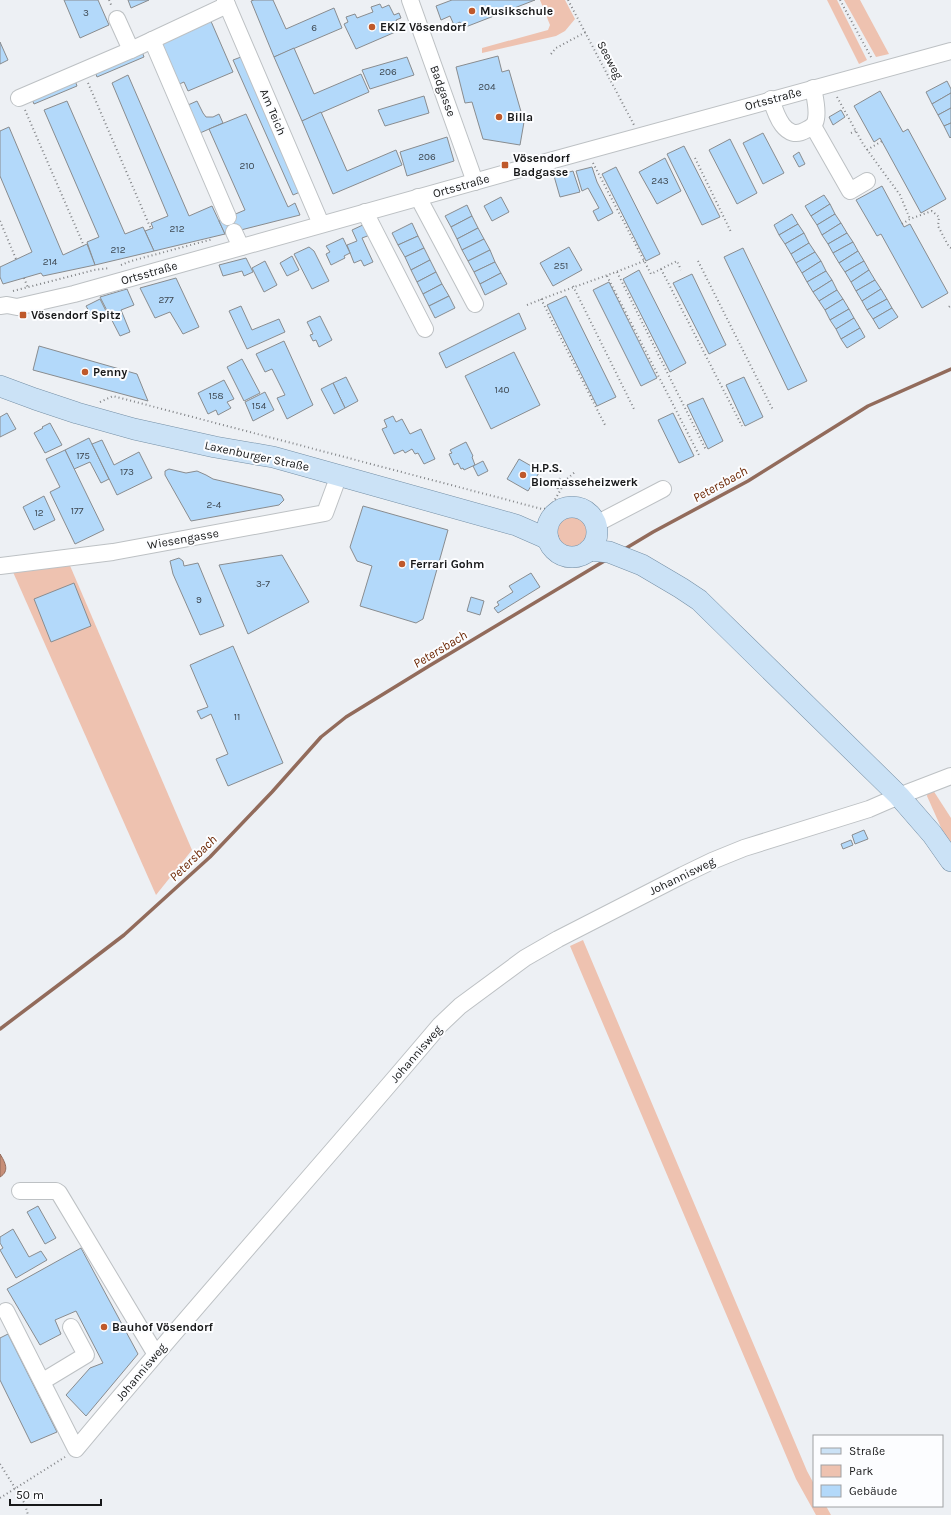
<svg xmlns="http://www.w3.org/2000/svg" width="951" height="1515" font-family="Karla,sans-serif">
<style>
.green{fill:#eec2b0}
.water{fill:#c78e77;stroke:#926b5b}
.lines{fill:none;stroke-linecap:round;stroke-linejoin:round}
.stream{stroke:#926b5b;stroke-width:3.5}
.building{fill:#b3d9fa;stroke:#898c8f}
.minor-casing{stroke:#bdc1c4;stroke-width:18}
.major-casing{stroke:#758fa5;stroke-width:22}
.path{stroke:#828487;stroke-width:2;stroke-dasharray:1 3;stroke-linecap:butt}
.minor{stroke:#fff;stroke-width:16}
.major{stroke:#cbe2f6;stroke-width:21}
.poi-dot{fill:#bf592b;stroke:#fcfdff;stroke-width:1.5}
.labels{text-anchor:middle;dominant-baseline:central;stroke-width:4;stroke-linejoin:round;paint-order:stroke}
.number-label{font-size:10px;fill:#3e4851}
.poi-label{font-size:12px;font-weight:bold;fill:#171819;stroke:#fcfdff;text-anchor:start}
.street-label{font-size:12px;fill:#171819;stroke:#fcfdff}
.water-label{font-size:13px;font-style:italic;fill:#6c2704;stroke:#fcfdff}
</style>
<rect width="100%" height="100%" fill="#edf0f4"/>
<g class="green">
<path d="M540 0H565L575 19 565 31 556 36 482 53V48L548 30 550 25Z"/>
<path d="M827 0H837L867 60 859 64Z"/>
<path d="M844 0H860L889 54 876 57Z"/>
<circle cx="572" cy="532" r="15"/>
<path d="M68 561 192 850 156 895 13 572Z"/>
<path d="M931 787 951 818V850L927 796 928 790Z"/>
<path d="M583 940 807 1471 814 1484V1506H826L831 1515H816L796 1479 570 946Z"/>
</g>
<path class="water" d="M0 1154C5 1162 10 1171 0 1177Z"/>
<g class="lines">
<g class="stream">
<path d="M623 550 653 532 748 481 868 406 951 369"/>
<path d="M0 1029 73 974 124 935 210 857 272 792 321 737 346 717 429 666 606 560"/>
</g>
</g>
<g class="building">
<path d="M64 0H98L109 25 80 38Z"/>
<path d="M128 0H149L131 8Z"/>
<path d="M254 0H273L286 29 334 8 342 28 274 57 251 1Z"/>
<path d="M452 0H535L463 28 460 22 454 25 450 16 441 20 436 6Z"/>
<path d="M380 4 382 8 389 5 394 15 399 13 401 18 396 20 400 30 356 49 344 24 348 22 346 17 355 14 357 18 373 12 371 7Z"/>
<path d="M210 19 233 72 188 91 184 82 177 85 158 41Z"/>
<path d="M0 42 8 60 0 64Z"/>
<path d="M294 48 314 94 361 74 369 92 302 121 274 57Z"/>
<path d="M141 49 144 57 97 77 94 69Z"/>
<path d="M498 56 502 72 509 70 524 122 520 145 483 139 472 102 465 103 456 67Z"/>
<path d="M241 57 300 192 293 195 233 60Z"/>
<path d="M407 57 414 75 370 89 362 70Z"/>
<path d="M128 75 189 216 212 206 225 234 154 251 145 231 153 228 151 223 168 216 112 83Z"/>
<path d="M74 78 77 86 34 104 31 97Z"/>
<path d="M947 81 951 89V93L932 104 926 92Z"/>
<path d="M880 91 903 132 908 129 946 199 921 213 880 138 874 142 854 106Z"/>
<path d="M951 93V108L938 115 932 104Z"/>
<path d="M424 96 429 113 385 126 378 110Z"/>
<path d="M67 101 125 234 143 227 154 251 95 265 87 242 99 237 44 110Z"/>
<path d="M197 101 203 113 206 117H213L219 114 223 123 200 133 188 105Z"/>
<path d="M951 108V123L944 126 938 115Z"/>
<path d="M841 110 845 117 833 125 829 117Z"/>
<path d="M321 112 347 171 396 150 402 165 333 194 302 121Z"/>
<path d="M246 114 288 207 295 203 300 215 225 234 219 221 245 210 209 129Z"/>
<path d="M951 123V137L950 138 944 126Z"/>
<path d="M9 127 63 255 87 244 95 265 43 276 41 273 3 284 0 277V267L32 252 0 176V131Z"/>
<path d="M763 133 784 173 763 184 743 143Z"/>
<path d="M447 137 454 161 407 176 400 152Z"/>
<path d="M730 139 757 193 737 204 709 150Z"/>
<path d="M684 146 720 217 702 225 667 154Z"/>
<path d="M799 152 805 164 799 167 793 156Z"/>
<path d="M665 158 681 191 657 204 639 172Z"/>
<path d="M592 167 597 182 613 213 598 221 593 211 599 208 588 188 582 191 576 171Z"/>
<path d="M616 167 660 254 646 261 602 174Z"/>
<path d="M573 171 580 192 560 197 554 176Z"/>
<path d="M882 186 904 227 910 224 948 293 922 308 881 234 877 236 856 200Z"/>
<path d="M824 195 830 204 811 216 805 206Z"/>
<path d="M501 197 509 212 492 221 484 206Z"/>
<path d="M830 204 835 214 817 225 811 216Z"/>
<path d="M467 205 472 216 451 227 445 216Z"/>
<path d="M792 214 798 224 779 235 774 225Z"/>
<path d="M835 214 841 223 822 235 817 225Z"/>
<path d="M472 216 478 228 457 239 451 227Z"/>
<path d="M412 223 418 236 398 245 392 233Z"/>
<path d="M841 223 847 233 828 244 822 235Z"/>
<path d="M365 224 370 235 362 238 373 262 364 266 361 260 354 263 347 245 357 241 352 230Z"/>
<path d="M798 224 804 233 785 244 779 235Z"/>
<path d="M478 228 484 239 462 250 457 239Z"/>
<path d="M804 233 809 243 791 254 785 244Z"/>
<path d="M847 233 853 242 833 253 828 244Z"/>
<path d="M418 236 424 248 405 257 398 245Z"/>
<path d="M343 238 350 253 344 256 345 258 331 265 326 254 330 252 326 246Z"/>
<path d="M484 239 490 250 468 261 462 250Z"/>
<path d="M853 242 858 251 839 263 833 253Z"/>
<path d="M809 243 815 252 796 263 791 254Z"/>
<path d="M309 247 314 251 329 281 312 289 294 254Z"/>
<path d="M569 247 582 270 553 286 540 263Z"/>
<path d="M424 248 430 260 411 270 405 257Z"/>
<path d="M743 248 807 381 788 390 724 257Z"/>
<path d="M490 250 495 262 474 272 468 261Z"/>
<path d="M858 251 864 261 845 272 839 263Z"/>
<path d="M815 252 821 261 802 273 796 263Z"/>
<path d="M292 256 299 270 287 276 280 263Z"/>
<path d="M246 258 253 272 244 276 242 271 223 276 219 265Z"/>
<path d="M430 260 436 272 417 282 411 270Z"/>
<path d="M265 261 277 285 264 292 252 268Z"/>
<path d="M821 261 826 271 807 282 802 273Z"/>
<path d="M864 261 869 270 851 282 845 272Z"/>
<path d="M495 262 501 273 480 284 474 272Z"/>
<path d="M639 270 686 363 670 372 623 279Z"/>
<path d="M869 270 875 280 856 291 851 282Z"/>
<path d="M826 271 832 280 813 292 807 282Z"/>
<path d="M436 272 442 284 423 294 417 282Z"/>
<path d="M501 273 507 284 485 295 480 284Z"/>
<path d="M692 274 726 345 709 354 673 283Z"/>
<path d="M176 278 199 327 183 334 170 312 155 318 140 288Z"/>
<path d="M832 280 837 290 819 301 813 292Z"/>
<path d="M875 280 881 289 862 301 856 291Z"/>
<path d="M609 282 657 378 641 386 593 290Z"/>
<path d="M442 284 449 296 429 306 423 294Z"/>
<path d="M127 289 134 305 121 310 130 332 120 336 100 297Z"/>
<path d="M881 289 887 299 867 310 862 301Z"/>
<path d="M837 290 843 299 825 310 819 301Z"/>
<path d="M449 296 455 308 435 318 429 306Z"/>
<path d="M566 296 616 397 597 406 547 305Z"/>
<path d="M100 299 108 315 94 320 86 306Z"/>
<path d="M843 299 849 309 830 320 825 310Z"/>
<path d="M887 299 892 308 873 319 867 310Z"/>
<path d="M241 306 252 330 279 319 285 332 247 349 229 311Z"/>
<path d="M892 308 898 317 879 329 873 319Z"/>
<path d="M849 309 854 318 836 329 830 320Z"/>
<path d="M519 313 526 329 446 368 439 353Z"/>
<path d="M320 316 332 340 319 347 316 340 313 341 310 335 313 334 307 322Z"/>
<path d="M854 318 860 328 841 339 836 329Z"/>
<path d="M860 328 865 337 847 348 841 339Z"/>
<path d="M284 341 313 405 287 419 277 398 285 395 272 369 265 372 256 354Z"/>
<path d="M39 346 137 374 148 401 33 370Z"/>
<path d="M514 352 540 405 491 429 465 376Z"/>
<path d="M242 359 260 393 244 401 227 367Z"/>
<path d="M346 377 358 401 345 408 333 383Z"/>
<path d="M744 377 763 417 745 426 726 385Z"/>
<path d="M224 380 234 399 227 402 231 408 218 415 216 410 208 414 198 393Z"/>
<path d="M333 383 345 408 334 414 321 389Z"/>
<path d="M265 392 274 410 253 421 245 402Z"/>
<path d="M703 398 723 441 708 449 687 405Z"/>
<path d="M7 413 16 429 0 437V417Z"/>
<path d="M673 413 694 456 679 463 658 420Z"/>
<path d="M393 416 396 422 402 419 410 434 421 429 435 459 424 464 418 453 415 454 412 449 405 453 403 450 394 454 382 429 387 427 384 420Z"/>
<path d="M50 423 62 445 45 453 34 433 43 428 42 427Z"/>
<path d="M89 438 109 479 101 483 90 462 74 469 65 450Z"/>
<path d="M102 440 114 465 139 452 152 478 117 495 92 444Z"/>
<path d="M466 442 473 456 472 457 475 465 464 470 463 468 461 469 458 463 454 465 449 454 452 453 450 450Z"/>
<path d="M65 450 104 530 75 544 50 492 60 487 46 459Z"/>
<path d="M519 459 540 471 528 491 507 479Z"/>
<path d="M483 461 488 471 478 476 473 466Z"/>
<path d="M169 469 186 473 197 471 206 475 213 479 281 495 284 500 279 505 191 521 165 475V471Z"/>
<path d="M559 478 563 481 558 489 554 486Z"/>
<path d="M44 496 55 520 34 530 23 507Z"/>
<path d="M363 506 448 530 423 619 416 623 360 606 372 566 357 561 350 547Z"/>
<path d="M282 555 309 602 248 634 219 565Z"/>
<path d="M179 558 183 561 184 566 198 563 224 626 200 635 173 574 170 561Z"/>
<path d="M531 573 540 587 498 613 494 608 499 605 497 602 513 592 509 586Z"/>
<path d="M74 583 91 626 51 642 34 599Z"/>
<path d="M471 597 484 601 480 615 467 611Z"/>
<path d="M233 646 283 763 228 786 216 759 228 754 211 714 201 719 197 711 208 707 190 665Z"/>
<path d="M864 830 868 839 855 844 852 835Z"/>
<path d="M851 840 853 845 843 849 841 844Z"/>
<path d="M38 1206 56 1238 45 1244 27 1212Z"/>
<path d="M13 1229 29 1257 41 1251 47 1260 16 1278 0 1250 3 1248 0 1243V1237Z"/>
<path d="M81 1248 138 1354 86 1416 66 1395 90 1368 103 1363 76 1311 55 1320 61 1334 40 1345 7 1289Z"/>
<path d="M8 1334 57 1432 31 1443 0 1380V1338Z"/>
</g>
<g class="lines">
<defs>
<g id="minor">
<path d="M225 0 321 224"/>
<path d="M410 0 475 182"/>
<path d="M117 19 131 50"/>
<path d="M152 40 228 217"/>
<path d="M19 98 131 50 227 5"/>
<path d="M771 99C776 115 785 142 806 130 812 127 815 125 816 119 818 109 815 98 813 88"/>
<path d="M813 126 850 191 867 181"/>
<path d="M418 197 475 304"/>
<path d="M365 212 425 329"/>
<path d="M234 232 241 247"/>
<path d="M0 306 7 305 17 307 74 294 513 171 951 51"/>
<path d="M596 524 663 489"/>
<path d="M0 566 113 552 325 513 339 475"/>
<path d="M20 1191H56L59 1193 155 1353"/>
<path d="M6 1311 76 1449C195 1306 320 1167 440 1025L460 1006 525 958 558 939 683 875 712 861 744 848 869 809 899 796 951 776"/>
<path d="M43 1381 86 1355 71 1327"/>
</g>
<g id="major">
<path d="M0 386 35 399 77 413 134 429 215 447 273 457 516 525 548 539"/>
<circle cx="572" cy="532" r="25"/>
<path d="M589 550 609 552 642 565 681 588 699 600 899 796 932 834 951 861"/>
</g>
</defs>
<use href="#minor" class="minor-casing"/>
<use href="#major" class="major-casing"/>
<g class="path">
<path d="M109 0 112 7"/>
<path d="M568 0 634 125"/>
<path d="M840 0 872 59"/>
<path d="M551 54 556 48 586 32"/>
<path d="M88 83 151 229"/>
<path d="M837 97 863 144 900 195 910 219"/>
<path d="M25 110 84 246"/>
<path d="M851 133 856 131"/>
<path d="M867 150 882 141"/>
<path d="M695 158 731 232"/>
<path d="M593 163 651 274 677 261 681 270"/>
<path d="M0 221 16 259"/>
<path d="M902 224 910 219 932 211 939 217 938 226 949 247 951 248"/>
<path d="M698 261 773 410"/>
<path d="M121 265 131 261 213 239"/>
<path d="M661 269 742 426"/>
<path d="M617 272 706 450"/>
<path d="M607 276 699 455"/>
<path d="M24 278 28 288"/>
<path d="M573 286 635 411"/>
<path d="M13 291 94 270 110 268"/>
<path d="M541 299 605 425"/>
<path d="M527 305C566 289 605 277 644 261"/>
<path d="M949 307 951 305"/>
<path d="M100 402 113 396 542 509 550 508 567 479 576 471"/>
<path d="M0 1464 25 1504 28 1515"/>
<path d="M0 1498 65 1457"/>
</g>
<use href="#minor" class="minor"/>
<use href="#major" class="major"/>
</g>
<g class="poi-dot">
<circle cx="472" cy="11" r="4"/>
<circle cx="372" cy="27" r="4"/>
<circle cx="499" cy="117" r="4"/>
<rect x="501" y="161" width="8" height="8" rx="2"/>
<rect x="19" y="311" width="8" height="8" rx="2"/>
<circle cx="85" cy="372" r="4"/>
<circle cx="523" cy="475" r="4"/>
<circle cx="402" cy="564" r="4"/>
<circle cx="104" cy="1327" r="4"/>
</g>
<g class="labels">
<g class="number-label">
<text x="86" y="13">3</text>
<text x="314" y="28">6</text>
<text x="388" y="72">206</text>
<text x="487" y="87">204</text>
<text x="427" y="157">206</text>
<text x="247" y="166">210</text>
<text x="660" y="181">243</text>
<text x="177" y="229">212</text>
<text x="118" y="250">212</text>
<text x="50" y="262">214</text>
<text x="561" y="266">251</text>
<text x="166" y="300">277</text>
<text x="502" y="390">140</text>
<text x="216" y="396">158</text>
<text x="259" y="406">154</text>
<text x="83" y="456">175</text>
<text x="127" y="472">173</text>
<text x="214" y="505">2-4</text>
<text x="77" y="511">177</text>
<text x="39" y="513">12</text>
<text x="263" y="584">3-7</text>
<text x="199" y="600">9</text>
<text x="237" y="717">11</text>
</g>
<g class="poi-label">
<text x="480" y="11">Musikschule</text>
<text x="380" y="27">EKIZ Vösendorf</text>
<text x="507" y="117">Billa</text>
<text x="513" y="158">Vösendorf<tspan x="513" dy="14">Badgasse</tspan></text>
<text x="31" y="315">Vösendorf Spitz</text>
<text x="93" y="372">Penny</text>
<text x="531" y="468">H.P.S.<tspan x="531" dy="14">Biomasseheizwerk</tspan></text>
<text x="410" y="564">Ferrari Gohm</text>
<text x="112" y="1327">Bauhof Vösendorf</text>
</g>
<g class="street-label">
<text transform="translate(610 60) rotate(62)">Seeweg</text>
<text transform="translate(443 91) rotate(70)">Badgasse</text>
<text transform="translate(773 99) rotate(-15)">Ortsstraße</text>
<text transform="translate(273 112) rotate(67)">Am Teich</text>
<text transform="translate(461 186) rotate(-16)">Ortsstraße</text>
<text transform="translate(149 273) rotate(-16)">Ortsstraße</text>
<text transform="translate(257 456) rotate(12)">Laxenburger Straße</text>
<text transform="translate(183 539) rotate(-10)">Wiesengasse</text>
<text transform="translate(682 876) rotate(-26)">Johannisweg</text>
<text transform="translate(416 1054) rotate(-49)">Johannisweg</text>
<text transform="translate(141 1372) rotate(-50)">Johannisweg</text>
</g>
<g class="water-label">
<text transform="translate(720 484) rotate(-29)">Petersbach</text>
<text transform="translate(440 649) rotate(-31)">Petersbach</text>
<text transform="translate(193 858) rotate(-44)">Petersbach</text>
</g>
</g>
<rect x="813" y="1435" width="130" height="72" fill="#fcfdff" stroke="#a0a1a3"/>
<rect x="821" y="1448" width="20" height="6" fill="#cbe2f6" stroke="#a0a1a3"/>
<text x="849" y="1455" font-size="12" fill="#171819">Straße</text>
<rect x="821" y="1465" width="20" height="12" fill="#eec2b0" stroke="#a0a1a3"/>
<text x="849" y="1475" font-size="12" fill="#171819">Park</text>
<rect x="821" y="1485" width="20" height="12" fill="#b3d9fa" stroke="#a0a1a3"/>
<text x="849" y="1495" font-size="12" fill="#171819">Gebäude</text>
<path d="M10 1499v6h91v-6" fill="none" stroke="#171819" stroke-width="2"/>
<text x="16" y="1499" font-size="12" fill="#171819" stroke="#fcfdff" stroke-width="3" paint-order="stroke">50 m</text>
</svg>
